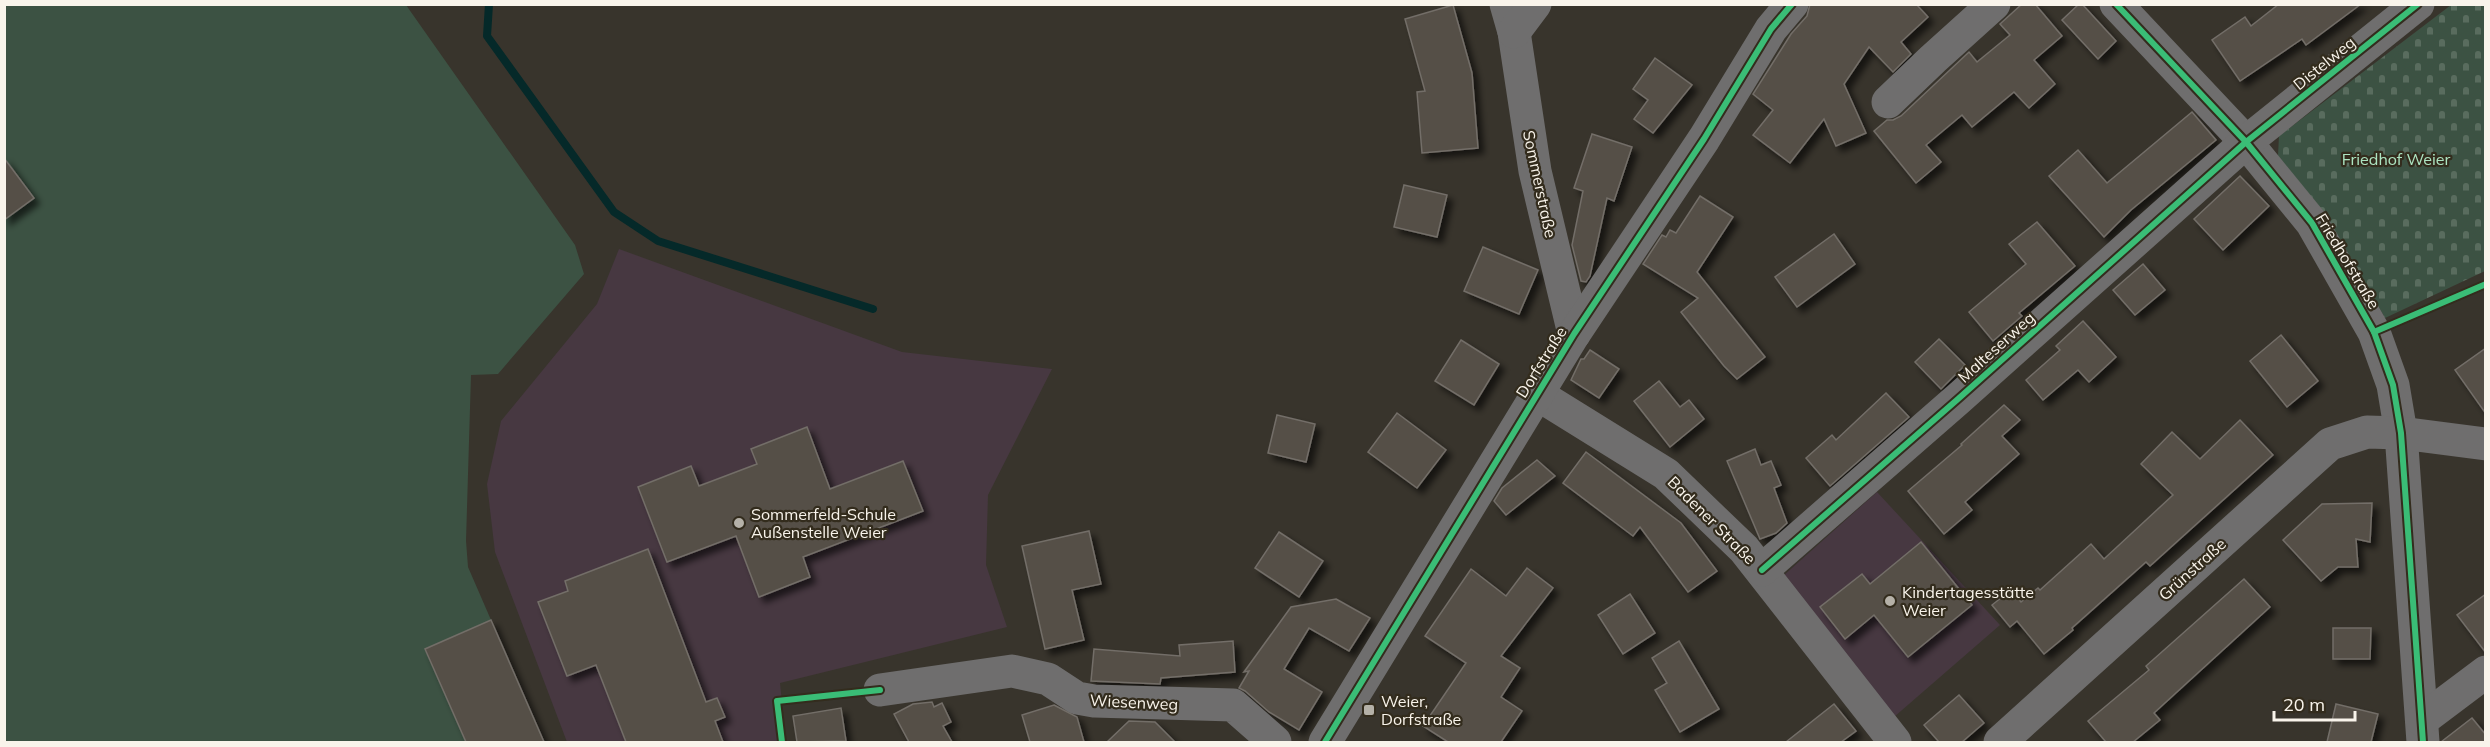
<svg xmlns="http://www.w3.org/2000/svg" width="2490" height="747" font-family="Mulish,sans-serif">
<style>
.education{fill:#473841}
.cemetery{fill:url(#cemetery-stones)}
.garden{fill:#3c5243}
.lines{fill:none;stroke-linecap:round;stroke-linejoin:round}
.stream{stroke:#052929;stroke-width:8}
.building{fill:#554f47;stroke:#736e68;stroke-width:1.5;filter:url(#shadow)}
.minor{stroke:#6f6e6e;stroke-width:33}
.cycleway-casing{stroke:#332c1d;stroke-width:10}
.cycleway{stroke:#3abd76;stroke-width:6}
.poi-dot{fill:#b5b1a8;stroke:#332c1d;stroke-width:2}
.labels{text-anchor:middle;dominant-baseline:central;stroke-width:4.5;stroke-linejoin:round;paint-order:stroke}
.street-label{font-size:16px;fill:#f9f4eb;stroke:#332c1d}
.park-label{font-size:16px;fill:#ade5c2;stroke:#332c1d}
.poi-label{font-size:16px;fill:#f9f4eb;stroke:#332c1d;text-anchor:start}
</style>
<defs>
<pattern id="cemetery-stones" width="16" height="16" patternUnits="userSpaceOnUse" patternTransform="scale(1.5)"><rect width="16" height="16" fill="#3c5243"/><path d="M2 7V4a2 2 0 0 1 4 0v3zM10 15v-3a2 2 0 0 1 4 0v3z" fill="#596c5e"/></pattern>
<filter id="shadow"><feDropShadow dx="5.5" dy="5.5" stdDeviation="3" flood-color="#0009"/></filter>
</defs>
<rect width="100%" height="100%" fill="#38342c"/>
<g class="education">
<path d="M619 249 902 352 1052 369 988 495 986 565 1007 627 780 683 786 742H567L495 552 487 484 501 421 597 304Z"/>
<path d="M1877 492 2000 625 1894 717 1782 577Z"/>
</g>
<path class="cemetery" d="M2451 5H2485V271L2385 318 2323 211 2278 156 2279 136Z"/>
<path class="garden" d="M4 5H406L575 245 584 274 498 374 471 375 466 541 468 567 544 742H5Z"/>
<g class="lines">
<path class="stream" d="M489 4 487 36 614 212 658 241 873 309"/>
</g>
<g class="building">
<path d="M1810 4H1916L1928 17 1901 42 1911 54 1893 72 1869 47 1844 84 1866 133 1836 146 1824 119 1790 163 1753 135 1773 110 1753 94 1791 34 1807 16Z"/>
<path d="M2022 4H2035L2062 36 2034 60 2055 84 2029 108 2014 92 1972 127 1962 115 1926 145 1941 162 1916 183 1874 131 1887 120H1893L1901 116 1969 52 1977 62 2010 35 2000 24Z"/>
<path d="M2079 4H2082L2116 41 2098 59 2062 20Z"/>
<path d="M2279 4H2361L2306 45 2302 39 2240 81 2212 40 2245 17 2251 26Z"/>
<path d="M1453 5 1472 73 1478 148 1422 153 1417 92 1425 91 1405 19Z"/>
<path d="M1655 58 1692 85 1653 133 1634 119 1648 100 1633 89Z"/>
<path d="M2192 112 2216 140 2131 210 2104 237 2049 176 2078 150 2107 183Z"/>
<path d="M1592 134 1632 147 1614 201 1607 198 1590 276 1586 282 1581 281 1572 245 1583 191 1574 188Z"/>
<path d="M4 158 34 198 4 220Z"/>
<path d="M2240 176 2269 206 2223 250 2194 219Z"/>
<path d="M1404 185 1447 195 1437 237 1394 227Z"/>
<path d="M1700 196 1733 217 1697 272 1765 357 1737 379 1724 366 1681 312 1698 298 1643 264 1662 235 1666 237 1670 230 1676 233Z"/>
<path d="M2037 222 2075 266 2019 313 2022 316 1993 341 1969 312 2026 264 2009 244Z"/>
<path d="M1834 234 1855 264 1797 307 1775 277Z"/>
<path d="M1483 247 1538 270 1519 314 1464 291Z"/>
<path d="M2143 264 2165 290 2135 315 2113 290Z"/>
<path d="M2083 321 2116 357 2089 382 2078 370 2043 400 2026 380 2060 350 2056 346Z"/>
<path d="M2281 335 2318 381 2287 407 2250 361Z"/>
<path d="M1939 339 1965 365 1941 389 1915 362Z"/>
<path d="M1461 340 1499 364 1474 405 1435 381Z"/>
<path d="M2486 348V414L2455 370Z"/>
<path d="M1590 350 1619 369 1599 398 1571 380 1581 359H1584Z"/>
<path d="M1659 381 1680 407 1689 400 1704 419 1670 447 1634 401Z"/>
<path d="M1886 393 1909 417 1830 486 1806 458 1832 435 1836 440Z"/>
<path d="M2004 405 2020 420 2002 436 2019 454 1965 502 1972 510 1944 534 1908 491 1962 445 1961 444Z"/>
<path d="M1397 413 1446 450 1417 488 1368 452Z"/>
<path d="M1277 415 1315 424 1306 462 1268 453Z"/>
<path d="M2240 420 2273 455 2150 566 2146 562 2072 628 2073 630 2044 654 2017 621 2010 627 1992 605 2011 590 2021 602 2038 588 2040 590 2091 544 2104 559 2173 495 2141 464 2172 432 2200 459Z"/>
<path d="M807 427 830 489 903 461 923 511 803 557 810 577 759 597 736 536 667 562 638 487 691 466 699 486 757 464 751 449Z"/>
<path d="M1755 449 1761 465 1771 461 1781 485 1774 488 1787 523 1776 533 1760 539 1727 461Z"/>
<path d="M1586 452 1681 523 1717 571 1688 592 1640 527 1633 536 1563 483Z"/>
<path d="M1537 460 1555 476 1506 515 1494 501 1502 488Z"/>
<path d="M2372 503 2370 542 2356 539 2358 567H2338L2321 581 2283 540 2322 504Z"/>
<path d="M1089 531 1101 584 1072 590 1084 640 1045 649 1022 546Z"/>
<path d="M1279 532 1323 561 1299 597 1255 568Z"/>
<path d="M1921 542 1972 605 1908 657 1874 615 1845 639 1820 607 1862 574 1870 584Z"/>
<path d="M648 549 706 702 717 698 725 717 715 721 723 742H626L596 665 567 676 538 602 568 591 565 581Z"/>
<path d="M1527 568 1553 588 1501 656 1520 668 1501 697 1522 711 1501 742H1448L1423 726 1466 663 1425 636 1471 569 1506 596Z"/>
<path d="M2244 579 2270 607 2154 713 2160 720 2133 742H2106L2088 721 2149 670 2146 666Z"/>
<path d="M1630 594 1655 633 1623 654 1598 615Z"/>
<path d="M2486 594V653L2457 615Z"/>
<path d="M1336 599 1370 618 1349 651 1309 628 1284 669 1322 692 1299 730 1269 712 1245 691 1239 688 1249 671 1244 672 1291 607Z"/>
<path d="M491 620 544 742H466L425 649Z"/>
<path d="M2333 628H2371L2370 659H2333Z"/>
<path d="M1233 641 1235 672 1161 678 1160 684 1091 681 1094 649 1180 656 1179 645Z"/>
<path d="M1679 641 1719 709 1680 732 1655 690 1667 683 1652 658Z"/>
<path d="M1959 695 1984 723 1962 742H1939L1924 725Z"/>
<path d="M932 702 934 707 942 703 951 722 943 726 952 742H909L894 714 913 704Z"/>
<path d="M1834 704 1856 731 1841 742H1786Z"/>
<path d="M2336 704 2378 714 2371 742H2327Z"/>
<path d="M1054 705 1077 717 1084 742H1030L1022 715Z"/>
<path d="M841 708 846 741 797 742 793 716Z"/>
<path d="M2472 718 2486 735V742H2441Z"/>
<path d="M1129 721 1155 722 1175 742H1107Z"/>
</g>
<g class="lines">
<g class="minor">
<path d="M1506 4 1514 32 1535 171 1574 334"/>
<path d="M2116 4 2246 142 2312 223 2374 332 2393 385 2401 433 2423 742"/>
<path d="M1514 32 1535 4"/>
<path d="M1888 102 1933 59 1994 4"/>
<path d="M1537 394 1666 474 1744 549 1895 742"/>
<path d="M1762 570 1958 399 2246 142 2418 4"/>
<path d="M880 690 1012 671 1048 679 1077 698 1094 701 1233 705 1275 742"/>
<path d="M2422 720 2486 672"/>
<path d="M1325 742 1574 334 1704 139 1771 29 1792 4"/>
<path d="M2000 742 2330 444 2367 432 2401 433 2486 444"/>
</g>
<defs>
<g id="cycleway">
<path d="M2116 4 2246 142 2312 223 2374 332 2393 385 2401 433 2423 742"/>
<path d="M2374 332 2486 284"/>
<path d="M1762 570 1958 399 2246 142 2418 4"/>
<path d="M782 742 777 701 880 690"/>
<path d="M1325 742 1574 334 1704 139 1771 29 1792 4"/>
</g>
</defs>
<use href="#cycleway" class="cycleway-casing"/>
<use href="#cycleway" class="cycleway"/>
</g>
<g class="poi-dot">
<circle cx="739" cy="523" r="6"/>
<circle cx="1890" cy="601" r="6"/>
<rect x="1363" y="704" width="12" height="12" rx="3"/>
</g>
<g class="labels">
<g class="street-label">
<text transform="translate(2324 63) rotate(-39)">Distelweg</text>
<text transform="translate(1540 184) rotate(78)">Sommerstraße</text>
<text transform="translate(2348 261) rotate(59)">Friedhofstraße</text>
<text transform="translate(1996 347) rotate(-42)">Malteserweg</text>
<text transform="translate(1541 362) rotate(-58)">Dorfstraße</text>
<text transform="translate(1712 520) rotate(45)">Badener Straße</text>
<text transform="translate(2192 569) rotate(-42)">Grünstraße</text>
<text transform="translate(1134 702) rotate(3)">Wiesenweg</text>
</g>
<g class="park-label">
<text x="2396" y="159">Friedhof Weier</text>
</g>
<g class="poi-label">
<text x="751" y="514">Sommerfeld-Schule<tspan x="751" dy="18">Außenstelle Weier</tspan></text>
<text x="1902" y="592">Kindertagesstätte<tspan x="1902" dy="18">Weier</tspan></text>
<text x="1381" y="701">Weier,<tspan x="1381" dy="18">Dorfstraße</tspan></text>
</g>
</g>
<rect width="2490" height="747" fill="none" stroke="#f9f4eb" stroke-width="12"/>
<path d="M2274 711v9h81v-9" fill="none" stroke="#f9f4eb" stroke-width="3"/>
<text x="2283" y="711" font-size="18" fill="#f9f4eb" stroke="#332c1d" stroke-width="4.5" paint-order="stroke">20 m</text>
</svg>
